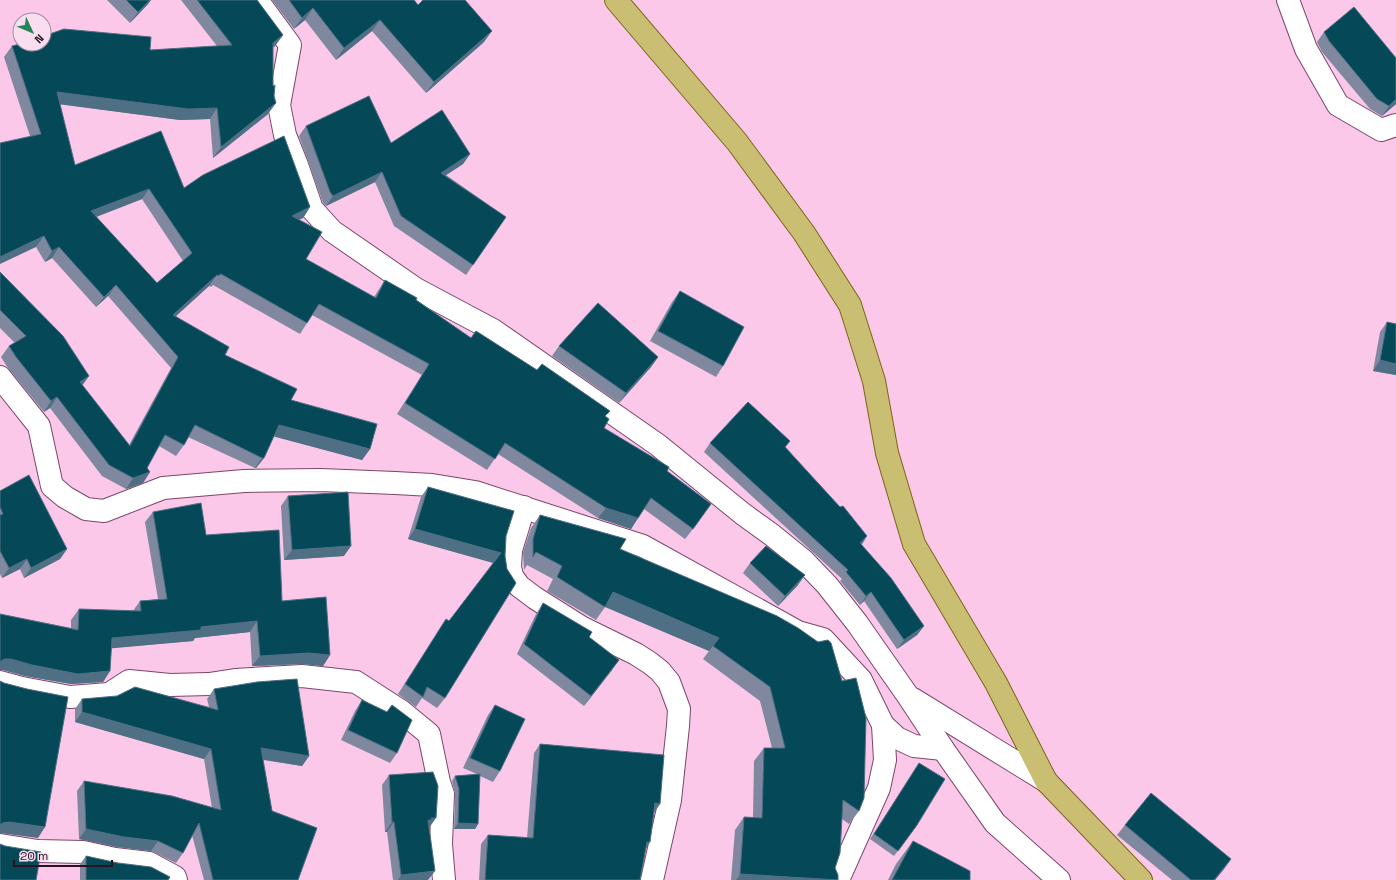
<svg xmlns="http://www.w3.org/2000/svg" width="1396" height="880" font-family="'Space Grotesk',sans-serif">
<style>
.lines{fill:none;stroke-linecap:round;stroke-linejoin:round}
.street-casing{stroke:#7b466b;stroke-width:24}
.primary-casing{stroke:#7a661a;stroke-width:24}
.street{stroke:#fff;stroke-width:22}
.primary{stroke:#cabe73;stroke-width:22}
.wall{fill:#8088a0;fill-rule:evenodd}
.shaded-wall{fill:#4f6f84}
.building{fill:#054958;stroke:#4f6f84;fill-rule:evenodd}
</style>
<rect width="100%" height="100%" fill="#fbc8e9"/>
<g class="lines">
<defs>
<g id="street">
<path d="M257 0 290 45 279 105 285 135 297 165 312 209 332 231 416 289 493 330 658 445 743 514 772 535 803 560 827 585 857 623 908 696 943 749 995 823 1059 880"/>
<path d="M1288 0 1306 49 1338 105 1381 130 1396 125"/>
<path d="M0 377 39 426 52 486 65 497 86 509 104 511 163 488 244 481 321 480 395 483 432 485 475 492 643 546 798 632 823 639 861 680 883 725 897 738 914 746 943 749"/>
<path d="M524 507 511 550 510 567 512 576 519 586 535 598 581 627 636 654 650 663 660 671 669 682 679 709 678 726 670 800 652 880"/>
<path d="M0 682 22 688 70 697 109 694 129 681 170 685 209 684 235 680 302 676 356 682 401 711 429 734 439 782 443 794 441 844 444 880"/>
<path d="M913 699 1046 781"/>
<path d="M0 845 38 851 83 852 115 859 149 863 175 877 176 880"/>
<path d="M838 880 879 788 885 760 883 725"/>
</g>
<path id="primary" d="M616 0 737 142 804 233 850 305 874 381 887 453 914 544 996 683 1046 781 1141 880"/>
</defs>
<use href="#street" class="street-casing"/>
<use href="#primary" class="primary-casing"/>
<use href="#street" class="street"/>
<use href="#primary" class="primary"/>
</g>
<g class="wall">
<path d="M107 0H151L148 4 130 23Z"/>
<path d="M181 0H257L283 35 275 46 273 47 268 114 213 158 210 119 180 120 60 104 75 165 184 188 310 207 303 218 299 219 306 259 374 297 385 280 416 300 471 338 476 331 605 417 604 428 667 471 711 504 685 539 644 509 631 529 598 518 498 454 487 470 397 414 422 375 312 315 300 334 213 285 211 287 209 286 176 316 225 355 291 400 370 449 362 460 274 436 264 458 256 468H255L188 437 184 445 176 456 159 446 147 468 150 472 143 483 126 489 102 476 50 408 44 412 8 368 1 357 9 346 15 343 0 328V272L89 376 82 385 129 445 171 368 108 296 96 307 52 258 45 262 36 247 30 136 4 57 12 46 150 50 217 46ZM142 199 183 261 157 283 96 217Z"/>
<path d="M272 0H414L418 5 484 42 426 93 372 31 336 60 305 20 294 29Z"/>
<path d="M1324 32 1396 58V104L1382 116 1370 109 1322 52 1317 42Z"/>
<path d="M306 126 391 143 470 154 463 164 446 175 506 217 466 275 394 226 375 182 326 206 323 203 299 136Z"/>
<path d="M680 291 723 366 716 377 650 341 672 302Z"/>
<path d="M1387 322 1396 375 1373 371 1380 332Z"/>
<path d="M559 346 658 357 651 367 619 403 552 356Z"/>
<path d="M710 443 786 447 924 626 917 635 897 649 864 601 860 605 840 581 842 579 704 452Z"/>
<path d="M428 487 514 511 445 698 437 708 422 698 416 707 398 694 446 619 449 621 493 563 408 539 421 497Z"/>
<path d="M0 491 67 549 60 559 24 578 20 569 2 578 0 574Z"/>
<path d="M288 496 344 556 284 560 281 506Z"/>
<path d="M153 512 206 535 282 601 330 655 323 666 301 664 252 666 250 632 195 638 193 641 111 648 110 671 103 682 71 684 25 676 3 670H0V614L71 628V620L79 609 133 611 140 601 158 599 145 522Z"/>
<path d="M540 515 777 616 859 811 849 824 842 819 835 868 838 880H731L735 830 744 817H753L754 761 764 748H772L760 701 703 659 709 651 605 607 596 620 547 591 553 579 527 565 524 570 523 552 531 528Z"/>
<path d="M750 563 798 585 778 606 743 573Z"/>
<path d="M543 603 589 637 612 670 584 706 517 654 536 614Z"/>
<path d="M214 689 309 756 302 766 263 760 272 811 298 880H204L192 835 183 853 176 863 151 851 117 847 79 839 77 791 84 781 212 808 204 759 75 722V709L82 699 209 707 207 699Z"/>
<path d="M362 700 387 712 392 705 397 753 390 763 341 740 355 711Z"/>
<path d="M495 705 500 771 493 782 480 776 478 824 475 829H454L455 794 452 781 455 776 477 774 463 768 488 715Z"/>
<path d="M540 744 654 813 650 842 645 849 640 880H479L481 844 488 835 527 838 534 753Z"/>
<path d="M916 768 917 825 894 856 870 839Z"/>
<path d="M389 775 429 828 428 880H393L387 832H385L382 785Z"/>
<path d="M1125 825 1231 859 1224 869 1215 880H1172L1117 835Z"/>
<path d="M913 841 970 880H888L896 864Z"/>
<path d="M86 856 168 880H80V864Z"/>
</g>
<g class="shaded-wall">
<path d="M150 0H151L148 4 130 23 138 12Z"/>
<path d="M313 8 305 20 294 29 302 18Z"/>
<path d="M380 20 372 31 336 60 344 48Z"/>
<path d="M492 31 484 42 426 93 434 82Z"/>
<path d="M283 35 275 46 265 54 273 43Z"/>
<path d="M57 92 217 108 210 119 180 120 50 103Z"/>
<path d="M1396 99V104L1382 116 1389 106Z"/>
<path d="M276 103 268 114 213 158 221 147Z"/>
<path d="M470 154 463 164 434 183 441 173Z"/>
<path d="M382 172 375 182 326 206 333 196Z"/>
<path d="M149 189 142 199 83 222 91 211Z"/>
<path d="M310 207 303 218 285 226 292 216Z"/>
<path d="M44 236 36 247 0 264V257Z"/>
<path d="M59 247 52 258 45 262 52 251Z"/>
<path d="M217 275 209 286 166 325 173 315Z"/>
<path d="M116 285 108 296 96 307 104 297Z"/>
<path d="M658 357 651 367 619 403 626 393Z"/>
<path d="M1380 360 1396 364V375L1373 371Z"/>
<path d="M89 376 81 387 80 382Z"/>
<path d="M57 397 50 408 44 412 51 401Z"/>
<path d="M279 425 370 449 362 460 272 436Z"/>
<path d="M262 458H264L256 468H255Z"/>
<path d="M150 472 143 483 126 489 133 478Z"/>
<path d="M711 504 703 515 685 539 693 529Z"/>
<path d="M606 508 638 518 631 529 598 518Z"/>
<path d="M415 529 501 553 494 563 408 539Z"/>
<path d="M867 536 861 546 860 543Z"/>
<path d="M351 546 344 556 284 560 292 550Z"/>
<path d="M67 549 60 559 24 578 31 568Z"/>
<path d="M27 559 20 569 2 578 9 568Z"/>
<path d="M805 575 798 585 778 606 785 596Z"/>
<path d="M613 592 719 638 709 651 603 606Z"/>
<path d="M871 592 864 601 860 605 866 596Z"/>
<path d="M257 621 250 632 195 638 193 641 104 649 112 638Z"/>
<path d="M924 626 917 635 897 649 904 640Z"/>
<path d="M309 653 330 655 323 666 301 664 252 666 260 656Z"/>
<path d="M4 659H11L110 671 103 682 71 684 25 676 3 670H0V662Z"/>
<path d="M619 660 612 670 584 706 591 696Z"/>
<path d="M82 712 211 749 204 759 75 722Z"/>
<path d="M261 748 309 756 302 766 254 758Z"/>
<path d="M655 803 660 804 654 813Z"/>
<path d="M431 818H436L429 828 428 820Z"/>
<path d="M9 822 45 827 38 838 0 833V825L3 823Z"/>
<path d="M392 822H394L387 832H385Z"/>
<path d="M458 823 478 824 475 829H454Z"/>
<path d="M86 829 158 841 151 851 117 847 79 839Z"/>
<path d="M647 842H650L644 852Z"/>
<path d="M1231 859 1224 869 1215 880H1214Z"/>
<path d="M435 871 428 880H398L401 875Z"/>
<path d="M740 874 838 880H736Z"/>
</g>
<g class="building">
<path d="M126 0H150L138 12Z"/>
<path d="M197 0H257L283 35 273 43V86L275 85 274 96 276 103 221 147 217 108 188 109 57 92 75 165 161 131 184 188 203 175 284 136 310 207 292 216 322 232 306 259 376 298 385 280 417 298 416 300 471 338 476 331 537 370 542 364 610 411 605 416 609 419 604 428 669 467 667 471 711 504 693 529 651 498 638 518 606 508 505 443 495 459 405 403 429 364 319 304 307 323 221 274 218 276 217 275 173 315 229 347 225 355 297 389 291 400 377 424 370 449 279 425 264 458H262L195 425 184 445 165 435 147 468 150 472 133 478 109 465 57 397 51 401 16 357 9 346 26 336 0 310V272L63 336 89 376 80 382 130 446 178 357 116 285 104 297 59 247 52 251 44 236 0 257V143L41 134 12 46 20 44H44V36L64 29 151 37 150 50 232 45ZM149 189 192 253 157 283 91 211Z"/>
<path d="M289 0H414L418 5 423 0H465L492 31 434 82 380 20 344 48 313 8 302 18Z"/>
<path d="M1354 7 1396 58V99L1389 106 1377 99 1329 41 1324 32Z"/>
<path d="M369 96 391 143 442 110 470 154 441 173 506 217 473 265 401 216 382 172 333 196 330 192 306 126Z"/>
<path d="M680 291 744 327 723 366 658 331Z"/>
<path d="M598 303 658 357 626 393 559 346Z"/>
<path d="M1387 322 1396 324V364L1380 360Z"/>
<path d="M748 402 790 441 785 447 840 507 843 506 867 536 860 543 891 578 924 626 904 640 871 592 866 596 846 572 848 570 710 443Z"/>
<path d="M29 475 67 549 31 568 27 559 9 568 0 551V515L3 514 0 507V491Z"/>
<path d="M428 487 514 511 506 536 505 556 507 569 516 583 445 698 427 687 423 697 405 684 446 619 449 621 501 553 415 529Z"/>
<path d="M348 492 351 546 292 550 288 496Z"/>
<path d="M201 503 206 535 279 530 282 601 326 597 330 655 309 653 260 656 257 621 201 627V630L112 638 110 671 78 674 32 665 11 659H4L0 662V614L78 630 79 609 141 611 140 601 167 599 153 512Z"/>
<path d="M540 515 626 539 620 549 777 616 798 628 818 642 828 640 831 643 842 681 856 678 866 718 864 798 859 811 843 800 840 853 835 868 838 875V880L740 874 744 817 762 818 764 748H785L770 687 713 646 719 638 613 592 605 607 557 577 562 566 536 552 533 557V539Z"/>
<path d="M766 546 805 575 785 596 750 563Z"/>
<path d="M543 603 592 632 589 637 619 660 591 696 524 644Z"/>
<path d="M297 679 309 756 261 748 272 811 317 828 298 880H213L199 823 183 853 158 841 124 837 86 829 84 781 172 796 221 810 211 749 82 712V699L117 696 135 687 218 710 214 689 257 682Z"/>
<path d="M0 681 4 683 27 689 68 697 45 827 9 822 3 823 0 825Z"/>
<path d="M362 700 387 712 392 705 412 720 397 753 348 730Z"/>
<path d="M495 705 525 719 500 771 470 758Z"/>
<path d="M540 744 664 755 660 804 655 803 650 842H647L640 880H485L486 864 488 835 533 838Z"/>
<path d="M919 763 945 779 917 825 898 851 874 834Z"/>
<path d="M433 772 438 786 436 818H431L432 820H428L435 871 401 875 394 822H392L389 775Z"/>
<path d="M480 774 478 824 458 823 459 789 455 776Z"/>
<path d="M1151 793 1231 859 1214 880H1191L1125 825Z"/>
<path d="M913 841 970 871V880H892Z"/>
<path d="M0 844 5 846 41 852 36 880H0Z"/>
<path d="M86 856 118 863 151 867 170 877 168 880H86Z"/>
</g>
<g transform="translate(32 32) rotate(134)"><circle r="19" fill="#f8deef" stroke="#a58c9d"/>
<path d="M0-3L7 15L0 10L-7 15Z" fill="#278359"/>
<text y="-6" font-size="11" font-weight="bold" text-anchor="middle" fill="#281222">N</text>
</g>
<path d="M14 860v6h98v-6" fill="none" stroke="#281222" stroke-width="2"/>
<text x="20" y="860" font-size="12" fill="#281222" stroke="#f8deef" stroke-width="3" paint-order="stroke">20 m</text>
</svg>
